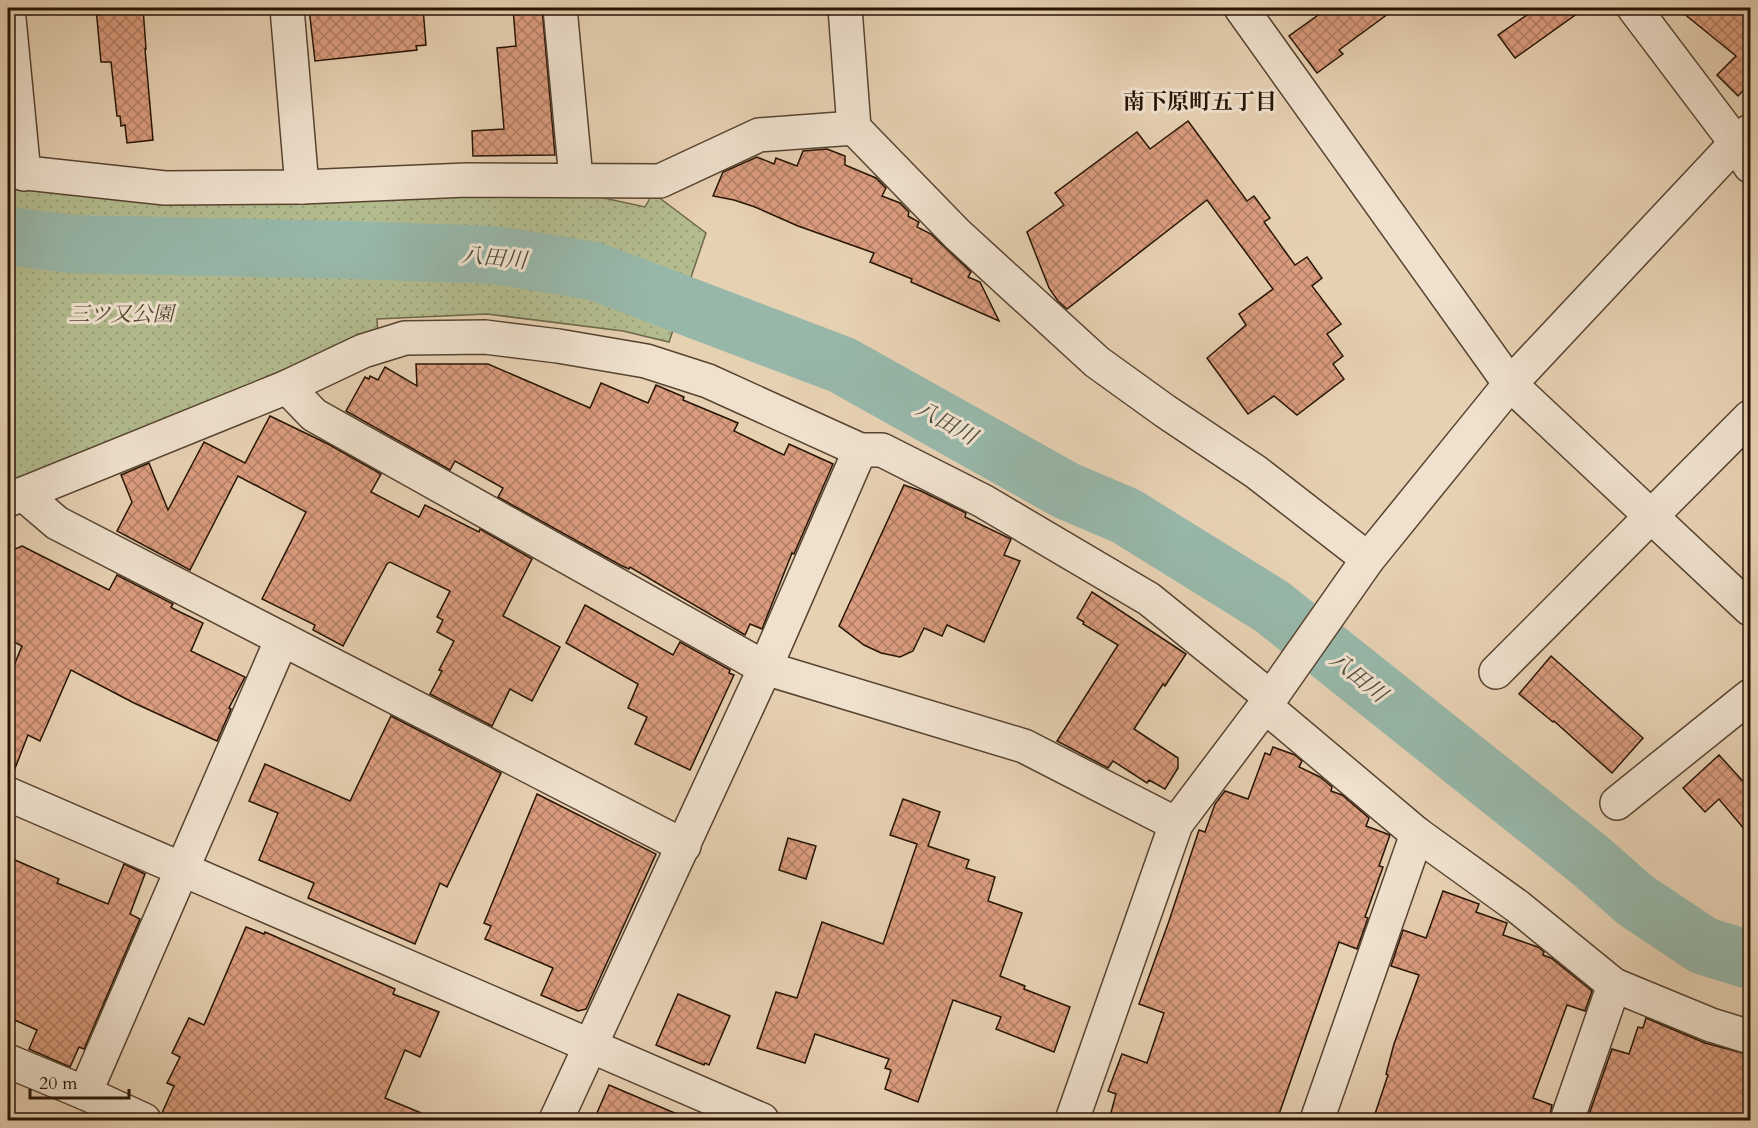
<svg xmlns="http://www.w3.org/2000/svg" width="1758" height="1128" font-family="Cardo,'Noto Serif JP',serif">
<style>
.park{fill:url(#park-dots);stroke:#6d684a;stroke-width:1.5}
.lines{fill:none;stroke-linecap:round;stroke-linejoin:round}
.river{stroke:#97b7a9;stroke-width:58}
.building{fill:url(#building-cross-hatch);stroke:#271404;stroke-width:1.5}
.minor-casing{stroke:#574330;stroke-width:36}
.minor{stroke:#efe1ce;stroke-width:33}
.labels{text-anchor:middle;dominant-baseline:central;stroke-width:6;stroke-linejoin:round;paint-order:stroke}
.park-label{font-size:21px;font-style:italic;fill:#51462e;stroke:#efe1ce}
.neighbourhood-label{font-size:22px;font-weight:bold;fill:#271404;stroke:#efe1ce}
.water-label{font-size:22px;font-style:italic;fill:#4e4d3e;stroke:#efe1ce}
</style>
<defs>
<pattern id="park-dots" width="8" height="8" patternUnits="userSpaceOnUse" patternTransform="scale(1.5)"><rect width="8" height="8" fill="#b3bc8f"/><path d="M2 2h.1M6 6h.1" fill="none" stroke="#9aa17a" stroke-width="1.8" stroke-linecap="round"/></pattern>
<pattern id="building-cross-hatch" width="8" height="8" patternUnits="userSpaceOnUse" patternTransform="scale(1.5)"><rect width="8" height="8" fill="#da9c7e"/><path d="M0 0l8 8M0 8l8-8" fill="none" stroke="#b17e65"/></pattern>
</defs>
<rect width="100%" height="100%" fill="#e7d1b3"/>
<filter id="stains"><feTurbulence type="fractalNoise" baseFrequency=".00333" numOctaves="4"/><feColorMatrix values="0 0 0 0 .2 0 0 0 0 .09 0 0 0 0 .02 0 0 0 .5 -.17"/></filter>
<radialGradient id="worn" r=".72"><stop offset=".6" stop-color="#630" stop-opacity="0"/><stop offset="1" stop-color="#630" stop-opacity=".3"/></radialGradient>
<path class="park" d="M8 188 128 199 590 195 645 207 653 193 706 233 669 342 623 331 487 314 377 319 378 336 8 483Z"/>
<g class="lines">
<path class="river" d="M8 236 71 244 353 250 494 255 594 271 842 365 1067 491 1126 516 1271 606 1592 862 1635 900 1704 946 1750 960"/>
</g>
<g class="building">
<path d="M96 8H143L146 49H145L153 140 127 143 125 125 121 126 120 116H117L111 62H101Z"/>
<path d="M309 8H423L426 45 416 46 417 50 315 61Z"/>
<path d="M513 8H542L555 155 473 156 472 131 504 129 497 48 516 46Z"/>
<path d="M1328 8H1396L1339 50 1343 54 1317 73 1289 36Z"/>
<path d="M1537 8H1585L1515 58 1498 35Z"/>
<path d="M1677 8H1750V83L1738 96 1717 75 1736 56Z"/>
<path d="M1188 121 1247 201 1254 196 1270 218 1264 222 1295 265 1307 257 1322 278 1312 286 1341 324 1327 334 1343 356 1333 364 1344 379 1297 415 1274 396 1248 414 1207 358 1246 325 1239 314 1273 289 1207 200 1067 309 1058 301 1049 288 1027 232 1064 205 1055 193 1137 132 1150 149Z"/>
<path d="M827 149 845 156V165L876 178 886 188 882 196 900 203 909 212 908 216 919 222 917 227 931 234 971 272 968 277 980 282 999 321 911 282 912 279 870 262 874 253 798 226 755 207 734 200 713 196 723 172 757 157 774 164 776 158 797 166 803 151Z"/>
<path d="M416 364H488L590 408 601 383 648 403 656 385 684 397 683 400 738 423 734 431 784 455 789 444 833 464 794 554 792 553 762 629 750 624 745 635 630 567 629 569 622 566 498 497 503 488 455 461 450 470 346 411 365 377 369 379 370 376 378 380 385 367 417 386Z"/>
<path d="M270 416 328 444 381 474 371 492 419 517 425 505 479 532 480 529 532 559 503 616 560 647 532 701 510 689 492 726 430 694 442 671 439 670 454 641 437 632 443 620 437 617 450 591 390 562 387 564 343 646 313 630 315 625 262 599 306 512 238 476 190 570 117 531 132 502 121 475 149 463 168 510 204 442 245 463Z"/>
<path d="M904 485 921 491 966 513 965 517 1011 539 1004 555 1020 561 984 642 947 625 942 636 924 628 913 651 900 657 881 653 864 645 839 626Z"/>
<path d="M22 546 109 590 117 575 173 604 171 607 174 609 203 623 191 651 245 677 229 708 231 709 217 741 134 703 71 670 40 741 28 735 12 776H8V680L22 646 8 639V552Z"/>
<path d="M1092 592 1186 654 1165 686 1163 684 1134 729 1178 758V768L1165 789 1149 780 1147 783 1113 761 1108 768 1057 741 1118 645 1083 624 1084 622 1077 618Z"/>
<path d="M585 605 673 655 680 642 730 670 729 673 734 675 690 770 635 744 647 717 628 708 638 684 566 643Z"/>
<path d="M1551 656 1643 738 1612 773 1554 721 1553 722 1519 694Z"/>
<path d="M391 716 501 773 447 887 440 883 415 944 308 898 314 883 259 860 278 813 249 801 265 764 350 801Z"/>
<path d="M1273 747 1295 755 1302 761 1299 767 1320 777 1332 787 1331 791 1342 795 1369 818 1366 826 1390 835 1379 866 1383 867 1365 917 1368 918 1357 949 1339 942 1277 1120H1109L1116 1094 1108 1091 1122 1054 1147 1063 1164 1013 1139 1004 1169 921 1199 830 1205 832 1215 804 1225 791 1248 799 1265 753 1270 755Z"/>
<path d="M1719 755 1750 789V836L1719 799 1705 812 1683 788Z"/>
<path d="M537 794 656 854 586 1009 578 1011 541 995 553 968 485 939 491 926 484 923Z"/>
<path d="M903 799 940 812 928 846 969 860 966 868 995 877 988 901 1022 913 1000 976 1025 986 1024 989 1070 1007 1054 1052 996 1029 1001 1017 953 1000 918 1102 885 1089 891 1070 885 1068 889 1059 815 1034 805 1063 757 1048 776 992 797 998 822 922 883 944 917 844 890 835Z"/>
<path d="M788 838 816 846 806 879 779 870Z"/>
<path d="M8 857 59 879 57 883 108 904 124 864 145 874 130 914 140 919 84 1049 79 1047 70 1067 29 1049 37 1030 8 1017Z"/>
<path d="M1443 891 1479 904 1476 912 1507 923 1503 935 1538 947 1544 952 1543 955 1551 958 1592 991 1585 1011 1567 1005 1533 1098 1552 1105 1549 1120H1373L1388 1075 1386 1074 1394 1044 1419 975 1391 966 1403 930 1426 938Z"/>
<path d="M246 927 264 934 265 932 395 989 393 994 439 1012 420 1057 405 1050 385 1098 438 1120H179L162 1113 174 1086 167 1083 180 1057 172 1053 189 1018 204 1025Z"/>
<path d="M678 994 730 1016 709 1065 705 1063 704 1065 656 1045Z"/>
<path d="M1646 1018 1705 1043 1750 1055V1120H1587L1612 1049 1629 1054 1638 1027 1643 1028Z"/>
<path d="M609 1085 691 1120H594Z"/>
</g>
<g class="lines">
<defs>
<g id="minor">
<path d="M8 8 24 174"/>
<path d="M287 8 302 187"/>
<path d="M560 8 576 179"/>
<path d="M845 8 854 128"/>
<path d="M1241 8 1510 384 1750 609"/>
<path d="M1634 8 1736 143 1750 166"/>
<path d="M8 171 165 188 302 187 467 180 660 181 759 135 854 128 957 234 1097 362 1165 411 1256 472 1368 559"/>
<path d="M287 387 314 415 765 668 1024 746 1176 824"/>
<path d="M23 494 57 523 684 846"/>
<path d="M8 500 287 387 363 351 405 338 485 337 558 346 646 361 708 381 860 450H882L983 501 1149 599 1270 697"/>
<path d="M1496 672 1750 417"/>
<path d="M1265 706 1417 834 1517 906 1614 985 1711 1025 1750 1037"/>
<path d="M8 794 762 1120"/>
<path d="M1617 803 1750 696"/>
<path d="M8 1061 85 1093 144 1120"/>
<path d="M85 1093 282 639"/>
<path d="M556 1120 765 668 860 450"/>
<path d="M1072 1120 1176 824 1265 706 1368 559 1510 384 1736 143 1750 131"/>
<path d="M1317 1120 1417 834"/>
<path d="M1567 1120 1614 985"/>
</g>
</defs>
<use href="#minor" class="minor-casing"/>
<use href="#minor" class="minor"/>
</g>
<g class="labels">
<g class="park-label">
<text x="121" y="314">三ツ又公園</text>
</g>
<g class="neighbourhood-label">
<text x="1200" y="102">南下原町五丁目</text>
</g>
<g class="water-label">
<text transform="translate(494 258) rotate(5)">八田川</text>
<text transform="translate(946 423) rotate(29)">八田川</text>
<text transform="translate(1358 677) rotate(39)">八田川</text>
</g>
</g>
<rect width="1758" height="1128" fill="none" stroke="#e7d1b3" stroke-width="30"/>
<rect x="9" y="9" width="1740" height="1110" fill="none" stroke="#271404" stroke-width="3"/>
<rect x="15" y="15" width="1728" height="1098" fill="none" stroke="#271404" stroke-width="1.5"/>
<path d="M30 1089v9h99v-9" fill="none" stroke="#271404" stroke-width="3"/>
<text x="39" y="1089" font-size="18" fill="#271404" stroke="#efe1ce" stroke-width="4.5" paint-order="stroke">20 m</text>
<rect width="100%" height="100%" filter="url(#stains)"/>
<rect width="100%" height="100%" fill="url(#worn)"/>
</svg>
